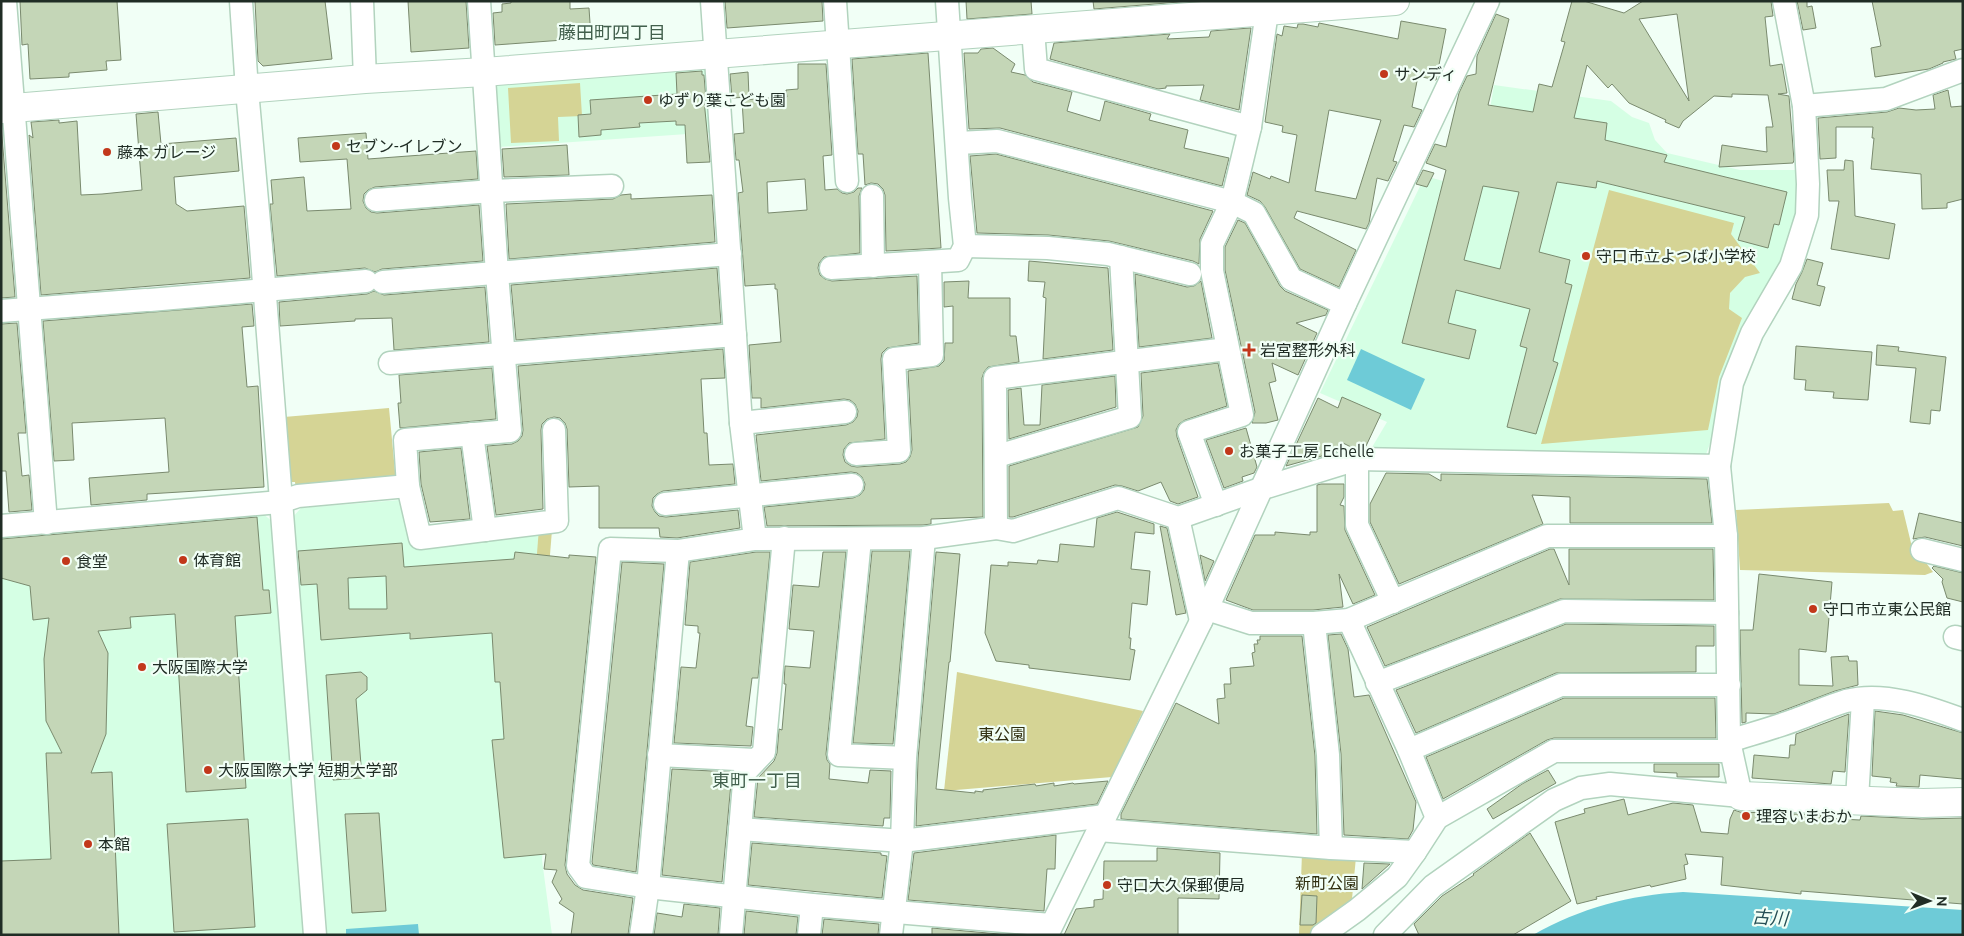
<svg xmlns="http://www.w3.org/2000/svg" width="1964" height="936" font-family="Ubuntu,'Noto Sans JP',sans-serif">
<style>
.built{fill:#d5ffe4}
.green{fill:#d5d495}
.water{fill:#6ecbd7}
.building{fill:#c4d6b7;stroke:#7a8a6e;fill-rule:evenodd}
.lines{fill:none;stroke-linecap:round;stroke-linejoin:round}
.minor-casing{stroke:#b2d3be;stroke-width:25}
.tertiary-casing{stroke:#b2d3be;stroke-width:30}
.minor{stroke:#fff;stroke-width:22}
.tertiary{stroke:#fff;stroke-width:28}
.poi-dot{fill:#c2381b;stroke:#f1fff6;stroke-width:2}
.labels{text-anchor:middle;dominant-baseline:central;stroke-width:4.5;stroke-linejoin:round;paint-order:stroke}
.poi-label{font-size:16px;fill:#202d25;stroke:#f1fff6;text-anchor:start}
.park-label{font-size:16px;fill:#2f2e0f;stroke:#f1fff6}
.neighbourhood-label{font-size:18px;fill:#42604d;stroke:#f1fff6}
.water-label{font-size:18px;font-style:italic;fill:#254f55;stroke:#f1fff6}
</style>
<rect width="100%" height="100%" fill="#f1fff6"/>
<g class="built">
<path d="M705 67 712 73 716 132 499 147 495 90 499 83Z"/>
<path d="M1494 85 1611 101 1632 117 1649 123 1655 140 1667 153 1740 170H1802L1794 239 1714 433 1703 462 1368 454 1387 422 1320 393 1425 176 1476 190Z"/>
<path d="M400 500 415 547 539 528 555 678 542 860 552 935H327L326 916 322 906 292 518 301 508Z"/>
<path d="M262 513 273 522 301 907 307 917 308 935H1V533Z"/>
</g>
<g class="green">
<path d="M580 83 582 116 558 117 559 141 511 143 508 88Z"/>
<path d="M1609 190 1734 223 1731 234 1760 273 1745 277 1730 293 1729 309 1742 318 1719 377 1708 430 1541 444Z"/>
<path d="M389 408 396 482 296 490 295 482H291L284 417Z"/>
<path d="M1889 503 1893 511 1903 510 1911 543 1933 572 1925 575 1740 570 1736 510Z"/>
<path d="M539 528 552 530 547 592 534 591Z"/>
<path d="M957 672 1143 711 1112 777 944 791Z"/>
<path d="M1302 853 1356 857 1351 909 1312 935H1299Z"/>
</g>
<g class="water">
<path d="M1361 349 1425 379 1411 410 1347 380Z"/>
<path d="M1683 892 1963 910V935H1533C1580 908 1630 895 1683 892Z"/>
<path d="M418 924 419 935H346V929Z"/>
</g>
<g class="building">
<path d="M20 1H117L121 60 106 61 107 70 69 73V77L30 79 28 44 22 45Z"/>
<path d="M255 1H325L332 59 263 66 258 61Z"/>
<path d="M408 1H466L469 48 411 52Z"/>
<path d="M511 1H570V9L589 8 591 38 495 45 493 13 502 12V4L511 3Z"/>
<path d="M725 1H822L823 21 727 28Z"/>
<path d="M966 1H1031L1032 14 967 19Z"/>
<path d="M1093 1H1191L1094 9Z"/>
<path d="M1572 1H1584L1624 13 1643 1H1771L1773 16 1765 17 1770 66 1782 64 1787 93 1778 94 1789 96 1794 160 1793 163 1719 167 1722 145 1767 152 1766 127H1773L1768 95 1732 94V97L1714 96 1683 121 1679 128 1665 122 1666 120 1629 103 1612 84 1608 88 1587 65 1574 118 1607 123 1605 140 1667 155 1664 162 1787 192 1779 225 1774 224 1768 248 1738 240 1745 217 1597 181 1596 188 1557 182 1539 252 1570 260 1565 283 1572 285 1553 361 1558 363 1536 434 1507 427 1527 348 1520 346 1530 309 1456 290 1448 323 1476 330 1469 359 1402 343 1446 170 1426 163 1435 144 1446 147 1459 93 1467 76 1476 74 1477 56 1496 14 1509 19 1488 105 1533 112 1539 84 1552 87 1565 42 1561 41ZM1677 14 1689 101 1639 19ZM1483 186 1519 192 1500 269 1464 260Z"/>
<path d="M1797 1H1807V7L1812 6 1816 28 1803 30Z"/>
<path d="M1872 1H1963V49L1954 51 1956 59 1943 62V63L1929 69 1875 77 1871 48 1881 46Z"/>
<path d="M1401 21 1446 29 1436 80 1418 76 1412 107 1422 110 1414 127 1404 125 1393 161 1397 162 1388 181 1377 178 1369 223 1366 229 1297 211 1294 218 1356 250 1339 287 1300 269 1265 207 1260 201 1247 195 1253 172 1270 179 1271 176 1289 183 1297 135 1282 132 1283 126 1265 122 1277 34 1282 36 1284 26 1297 28 1298 24H1303L1318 27 1319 23 1398 39ZM1329 110 1381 120 1356 199 1315 191Z"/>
<path d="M1250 28H1251L1239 110 1200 100 1204 85 1166 86V88L1158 89 1050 59 1054 43 1170 34 1167 39 1209 37 1211 31Z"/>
<path d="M993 48 1015 64 1011 72 1025 75 1033 82 1072 92 1067 111 1100 121 1105 101 1151 114 1149 120 1188 130 1184 148 1229 158 1222 186 1000 128 969 129 964 53H978L981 49Z"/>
<path d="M928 53 941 248 886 251 885 195 883 189 878 184 871 183 865 185 863 154H858L852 59Z"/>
<path d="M798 64H826L832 155 823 156 825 190 837 189 842 193 847 194 854 192 858 188H862L859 196 860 253 824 257 819 263 818 268 820 275 825 279 832 281 917 276 919 343 887 348 882 353 881 359 885 439 849 443 844 449 843 455 845 462 851 466 857 467 900 464 906 462 910 457 912 450 908 371 939 366 944 361 945 343H953V306L944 307V282L969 281 968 298H1010V336H1016L1019 362 988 367 984 372 982 378 983 517 931 519V524L923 525 767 526 764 507 853 498 860 495 864 490 865 484 862 477 857 473 851 472 761 481 756 435 846 425 853 422 857 417 858 411 855 404 850 400 844 399 761 408V398H752L749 345 781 342 777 289H775V284L745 286 738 193 743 192 739 160H736L734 134 744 133 742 100 787 97 786 90 798 89ZM805 179 807 210 768 213 767 182Z"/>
<path d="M702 71V75H704L706 100H704L710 162 687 163 685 125H676V121L639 123 640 127 601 130V135L579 137 578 115 591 114 590 100 677 94 676 73Z"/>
<path d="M748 72 749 97 732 98 730 74Z"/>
<path d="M1948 90 1951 107 1963 106V199L1947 203V208L1922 209 1921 174 1871 169 1874 138H1872L1873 127H1836V158L1820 159 1818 118 1887 112 1899 108 1916 110 1935 109 1933 95Z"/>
<path d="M158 112 161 144 236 138 239 171 174 177 176 204 187 211 244 206 250 278 41 295 29 135 33 138 31 122 59 120V123L77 121 81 195 102 194 142 190 136 114Z"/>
<path d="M1 124 15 297 1 298Z"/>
<path d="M366 133 368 159 476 151 478 179 375 187 368 190 364 194 363 201 366 208 371 212 377 213 479 205 483 261 382 269 375 272 365 268 277 276 270 204H273L271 180 304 177 307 211 351 209 347 159 300 162 298 138Z"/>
<path d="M567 145 569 175 504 177 502 149Z"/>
<path d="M996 154 1213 211 1200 239 1199 264 1193 261 1109 241 1048 235 977 233 970 156Z"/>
<path d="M1845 160 1853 161 1855 216 1895 224 1889 259 1831 249 1839 201H1829L1827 170H1844Z"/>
<path d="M1423 170 1434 173 1427 187 1416 184Z"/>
<path d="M631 194V199L712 195 715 242 509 259 506 204 613 199 621 195Z"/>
<path d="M1238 220 1245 223 1280 286 1285 291 1328 310 1326 315 1296 323 1317 333 1298 375 1272 363 1276 381 1269 383 1278 420 1266 423H1252L1255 412 1225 270V247Z"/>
<path d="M1807 259 1823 263 1817 285 1825 287 1820 306 1792 299 1796 284 1802 272Z"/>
<path d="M1029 261 1108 268 1113 350 1043 359 1046 298 1043 297 1045 282 1028 281Z"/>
<path d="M717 268 721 323 516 340 511 285Z"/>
<path d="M1135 274 1187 287 1194 286 1201 281 1212 338 1139 347Z"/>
<path d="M485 287 489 342 394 350 392 318 355 319V321L280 326 279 302 367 294 374 291 384 295Z"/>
<path d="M252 304 254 326 242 327 247 387 258 386 264 487 147 494V500L91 505 89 478 169 472 165 418 72 423 74 460 54 461 43 321Z"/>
<path d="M17 323 26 433H18L22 476 29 475 32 510 9 512 6 471H1V324Z"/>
<path d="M1877 345 1899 347 1898 351 1946 357 1940 411 1931 410 1930 424 1910 422 1916 368 1876 365Z"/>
<path d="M1796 346 1872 352 1868 400 1833 398 1834 392 1805 390 1806 380 1794 379Z"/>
<path d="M723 349 725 378 701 379 704 433H707L709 465 733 464 735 484 663 491 657 494 653 498 652 506 655 512 659 516 666 517 738 510 740 528 677 538 660 537 659 528H599V486L569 487 567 429 565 423 560 418 554 417 547 419 542 424 541 430 543 509 496 515 487 446 512 444 518 441 522 436 523 430 518 366Z"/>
<path d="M1218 363 1227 406 1185 420 1179 424 1176 430 1177 437 1198 497 1178 504 1170 501 1161 482 1138 491 1122 486 1115 485 1013 517H1009V466L1138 427 1143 416 1141 373Z"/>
<path d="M492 368 496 419 400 428 398 403H401L399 375Z"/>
<path d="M1115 376 1116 407 1009 439 1008 390 1021 388 1024 425H1040L1042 385Z"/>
<path d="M1342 397 1381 414 1366 446 1351 447 1341 442 1336 452 1286 466 1318 398 1338 408Z"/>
<path d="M1246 428 1257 467 1254 473 1242 477 1243 481 1224 488 1206 440Z"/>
<path d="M461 448 470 519 430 522 421 484 419 452Z"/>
<path d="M1386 473 1429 474 1441 481V474L1707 479 1712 523H1570V497L1532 495 1543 524 1399 584 1370 522V504Z"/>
<path d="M1321 484H1344V497L1340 505 1344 506 1345 530 1375 595 1353 604 1339 574 1343 607 1313 610H1253L1226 600 1255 535H1275V532L1310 535V532H1317V485Z"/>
<path d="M1117 512 1154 524V534L1135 532 1131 569 1150 571 1147 605 1132 603 1129 638H1131L1130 649 1135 650 1130 680 1029 668V665L996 661 985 633 991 565 1008 566V562L1037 564 1038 560 1058 562 1060 544 1094 547 1097 518Z"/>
<path d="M1919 513 1963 523V546L1925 537 1913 539Z"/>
<path d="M257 517 263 590H269L271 613 235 616 246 788 186 792 175 614 130 617 131 628 98 631 108 653 106 734 91 773 112 772 119 935H1V861L51 859 46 753H62L46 721 44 659 49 618 33 620 30 586 1 578V539Z"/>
<path d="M1160 526 1167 528 1186 613 1176 615Z"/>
<path d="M402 543 404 567 514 559 515 552 569 558V555L596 557 565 865 567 874 575 885 583 890 633 898 628 935H571L574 913 559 903 562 899 552 882 557 870 544 869 546 854 504 858 492 740 504 739 500 682H495L492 633 410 639V633L321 640 317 584 301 585 298 551ZM386 576 387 609H349L348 578Z"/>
<path d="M1550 549H1554L1569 585V549H1713L1714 600 1560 599 1385 666 1367 627Z"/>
<path d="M872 551H910L893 744 853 743Z"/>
<path d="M756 552H770L758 678H752L746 726 753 727 751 746 674 743 681 667 696 668 700 633H698V626L685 625 690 562Z"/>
<path d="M823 552H846L826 754 827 760 830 764 829 779 868 783 870 770 891 771 890 818H884L883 826 754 817 758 778 774 761 777 753 779 729 782 730 786 684H784L785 666 810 668 814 631 789 629 793 585 819 587Z"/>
<path d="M936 552 960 554 950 662H949L936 789 975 793V791L983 792V790L1035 784 1036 786 1054 783V786L1073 783 1074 784 1108 781 1097 804 916 826 918 759Z"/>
<path d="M1200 555 1214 561 1205 581Z"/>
<path d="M622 562 664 564 636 872 593 865 592 862Z"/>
<path d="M1934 566 1963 573V602L1947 598 1942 582 1943 579 1932 568Z"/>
<path d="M1759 574 1832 582 1826 652 1799 649V685L1833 686 1831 657 1848 656 1849 661H1857L1858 685 1835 691 1774 714 1746 713V722L1742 723 1740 630H1753Z"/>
<path d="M1566 624 1714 626V646H1696V672L1556 673 1416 733 1396 690Z"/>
<path d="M1341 634 1348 649 1354 697 1369 695 1416 802 1413 830 1408 839 1344 835 1341 754 1328 635Z"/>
<path d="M1260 636H1302L1315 756 1317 834 1121 819V814L1176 703 1219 724 1217 699 1225 698 1224 684H1231L1230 668 1254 666 1252 653 1255 652 1254 644H1258L1257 640H1260Z"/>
<path d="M361 672 367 677V690L356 699 362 778 333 780 326 675Z"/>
<path d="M1564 698H1715L1716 738H1554L1547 740 1443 799 1426 757Z"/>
<path d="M1875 711 1903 715 1963 733V779L1920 775 1919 787 1896 786 1897 783 1890 782 1891 778 1872 776Z"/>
<path d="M1849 714 1845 772 1833 771 1831 784 1752 778 1754 755 1789 758 1790 745H1795L1796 734Z"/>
<path d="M1654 764H1719V777H1677V773L1654 772Z"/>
<path d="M672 769 732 772 722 882 662 875Z"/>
<path d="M1548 770 1556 783 1493 819 1487 809 1522 784Z"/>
<path d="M1624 799 1628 815 1673 803 1693 805 1701 832 1728 834 1730 819 1734 810 1740 812 1821 815 1820 818 1860 820 1861 816 1922 819 1963 818V904L1801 891V894L1721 885 1723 857 1685 854 1688 864 1684 865 1686 879 1651 887 1650 885 1596 897 1597 899 1577 904 1555 822 1585 813 1584 809Z"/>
<path d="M379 813 386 911 352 913 345 814Z"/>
<path d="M248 819 255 927 174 932 167 824Z"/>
<path d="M1530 833 1571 901 1513 935H1419L1414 924 1442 896 1474 875 1473 874Z"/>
<path d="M1056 835 1055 869H1047L1044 911 908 900 914 853Z"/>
<path d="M752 843 881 853V855L887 856 882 898 748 885Z"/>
<path d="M1157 848 1220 853 1219 899 1178 898V935H1064L1076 909 1094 907V900L1103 899 1104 861H1157Z"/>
<path d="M1364 863 1390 864 1362 889Z"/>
<path d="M1302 895 1317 896 1316 923 1313 925H1300Z"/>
<path d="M684 904 720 908 718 935H654L657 913 682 917Z"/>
<path d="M746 911 798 917 796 935H744Z"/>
<path d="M824 919 879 924 878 935H822Z"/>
<path d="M932 928 1010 935H932Z"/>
</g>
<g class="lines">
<defs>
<g id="minor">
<path d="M5 1 46 523"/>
<path d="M241 1 247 90 261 245 315 935"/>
<path d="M362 1 365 79"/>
<path d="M712 1 741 423 755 539"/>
<path d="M835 1 847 181"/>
<path d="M1033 29 1036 69 1250 127"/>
<path d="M1804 106 1886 99 1963 70"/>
<path d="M958 143 997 141 1232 202 1254 213 1291 279 1345 304"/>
<path d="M872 196 873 266"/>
<path d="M376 200 492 191 612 186"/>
<path d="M965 246 1048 248 1108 254 1190 274"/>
<path d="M831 268 958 260 965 246 960 198 947 1"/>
<path d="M383 282 730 254"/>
<path d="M150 300 366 281"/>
<path d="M1 311 146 300"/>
<path d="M390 363 735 335"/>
<path d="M741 423 845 412"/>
<path d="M472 434 485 530"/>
<path d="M856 454 899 451 894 359 932 355 930 262"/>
<path d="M997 456 1130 417 1121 257"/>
<path d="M1357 459V525L1393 602"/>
<path d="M408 486 420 538 557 521 554 430"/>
<path d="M665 504 852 485"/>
<path d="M1216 505 1189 432 1242 415 1212 271V244L1232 202 1250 127 1267 12"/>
<path d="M1178 518 1201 621"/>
<path d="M1 526 280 502 298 496 408 486 405 440 510 431 497 274 479 1"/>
<path d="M996 528 995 378 1227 349"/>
<path d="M860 539 839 755 905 758"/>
<path d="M1922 550 1963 560"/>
<path d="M1207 609 1251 623H1314L1349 620 1547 536H1726"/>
<path d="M1349 620 1409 750 1437 818"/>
<path d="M1314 623 1328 755 1331 848"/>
<path d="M1955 637 1963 639"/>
<path d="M1377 683 1564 611 1727 613"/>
<path d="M1729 741C1751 734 1774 728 1795 720 1812 714 1829 706 1846 701 1884 691 1928 707 1963 720"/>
<path d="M1409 750 1561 685H1729"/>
<path d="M659 755 755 760"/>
<path d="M1857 799 1863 700"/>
<path d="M740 829 902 841 1105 816"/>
<path d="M1098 830 1331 848 1415 852"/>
<path d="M1051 925 812 905 648 887 586 877 578 866 610 549 678 551 755 539 924 538 996 528 1013 531 1118 498 1178 518 1260 489 1357 459 1719 466 1732 383 1752 333 1791 266 1807 215 1808 184 1804 106 1784 1"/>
<path d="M641 935 648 887 678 551"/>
<path d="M731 935 745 772 764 752 784 538"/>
<path d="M809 935 812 905"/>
<path d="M891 935 902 841 905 758 924 538"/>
<path d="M1047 935 1207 609 1345 304 1488 1"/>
<path d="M1322 935 1357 910 1397 877 1415 852 1437 818 1554 751H1730"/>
<path d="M1385 935 1433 886 1554 800 1581 788 1610 784 1741 796 1729 741 1726 536 1719 466"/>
</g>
<g id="tertiary">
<path d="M1 109 365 79 484 72 1395 1"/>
<path d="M1741 796 1923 803 1963 802"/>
</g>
</defs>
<use href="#minor" class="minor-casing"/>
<use href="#tertiary" class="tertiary-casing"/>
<use href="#minor" class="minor"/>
<use href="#tertiary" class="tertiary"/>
</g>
<g class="poi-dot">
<circle cx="1384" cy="74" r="5"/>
<circle cx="648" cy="100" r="5"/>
<circle cx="336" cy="146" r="5"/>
<circle cx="107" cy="152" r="5"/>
<circle cx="1586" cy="256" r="5"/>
<path d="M1246.5 342.5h5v5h5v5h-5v5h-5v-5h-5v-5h5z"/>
<circle cx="1229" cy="451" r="5"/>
<circle cx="183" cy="560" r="5"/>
<circle cx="66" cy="561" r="5"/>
<circle cx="1813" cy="609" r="5"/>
<circle cx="142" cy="667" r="5"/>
<circle cx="208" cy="770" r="5"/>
<circle cx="1746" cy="816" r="5"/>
<circle cx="88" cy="844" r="5"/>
<circle cx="1107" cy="885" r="5"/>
</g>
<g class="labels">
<g class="poi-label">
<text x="1394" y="74">サンディ</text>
<text x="658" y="100">ゆずり葉こども園</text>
<text x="346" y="146">セブン-イレブン</text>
<text x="117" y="152">藤本 ガレージ</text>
<text x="1596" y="256">守口市立よつば小学校</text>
<text x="1260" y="350">岩宮整形外科</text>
<text x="1239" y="451">お菓子工房 Echelle</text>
<text x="193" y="560">体育館</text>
<text x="76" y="561">食堂</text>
<text x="1823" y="609">守口市立東公民館</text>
<text x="152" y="667">大阪国際大学</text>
<text x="218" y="770">大阪国際大学 短期大学部</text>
<text x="1756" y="816">理容いまおか</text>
<text x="98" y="844">本館</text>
<text x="1117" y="885">守口大久保郵便局</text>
</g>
<g class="park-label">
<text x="1002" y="734">東公園</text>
<text x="1327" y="883">新町公園</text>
</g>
<g class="neighbourhood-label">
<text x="612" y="32">藤田町四丁目</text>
<text x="757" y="780">東町一丁目</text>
</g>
<g class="water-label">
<text transform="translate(1770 917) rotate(4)">古川</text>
</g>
</g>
<rect width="1964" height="936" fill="none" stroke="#202d25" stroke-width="5"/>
<g transform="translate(1929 901) rotate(91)" stroke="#f1fff6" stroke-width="4" paint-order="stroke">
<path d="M0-4L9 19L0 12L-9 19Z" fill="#202d25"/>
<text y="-8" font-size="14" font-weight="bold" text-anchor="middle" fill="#202d25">N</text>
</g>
</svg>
